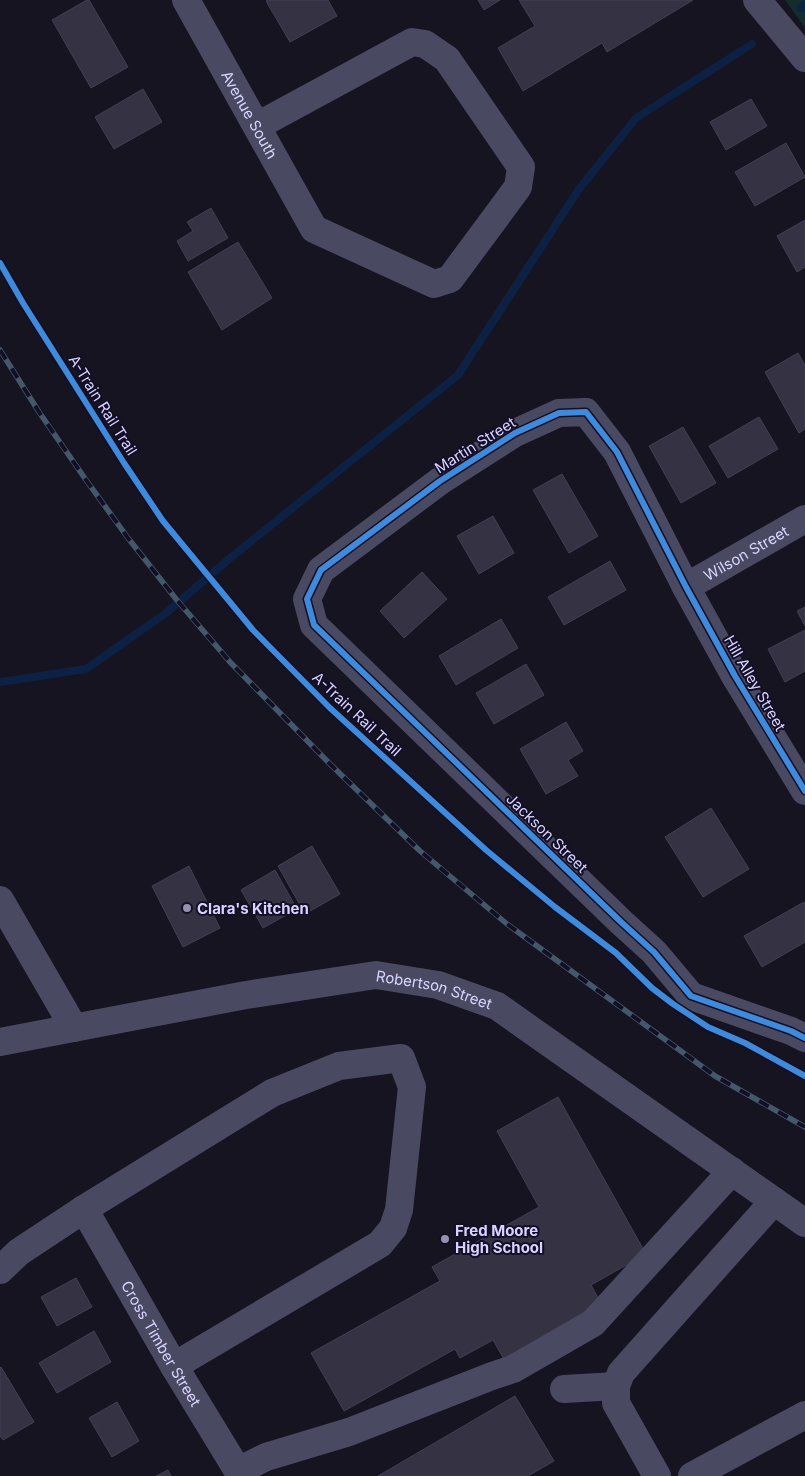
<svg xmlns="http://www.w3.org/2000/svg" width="805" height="1476" font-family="Inter,sans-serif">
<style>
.green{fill:#132c2d}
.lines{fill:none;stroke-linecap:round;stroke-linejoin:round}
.stream{stroke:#0d2144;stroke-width:8}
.building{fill:#343243;stroke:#433f54}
.minor{stroke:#4a4962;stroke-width:28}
.rail-casing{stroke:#43596b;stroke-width:5.5}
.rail{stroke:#130f26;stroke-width:4;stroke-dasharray:11;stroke-linecap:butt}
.cycleway-casing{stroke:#130f26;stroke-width:9}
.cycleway{stroke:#408adc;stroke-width:6}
.poi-dot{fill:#9591b1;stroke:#130f26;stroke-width:2}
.labels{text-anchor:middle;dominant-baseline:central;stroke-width:4;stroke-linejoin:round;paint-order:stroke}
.street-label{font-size:15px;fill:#d9d4ff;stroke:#130f26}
.poi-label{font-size:15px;font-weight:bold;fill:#d9d4ff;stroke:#130f26;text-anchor:start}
</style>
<rect width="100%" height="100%" fill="#161421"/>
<path class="green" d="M785 0H805V28Z"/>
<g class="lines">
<g class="stream">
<path d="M801 8 805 5"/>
<path d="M0 682 86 669 166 613 229 559 458 375 579 189 636 118 752 44"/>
</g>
</g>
<g class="building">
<path d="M87 0H89L128 67 91 88 52 20Z"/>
<path d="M269 0H328L337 16 290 42 266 1Z"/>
<path d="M478 0H500L484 10Z"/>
<path d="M519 0H693L607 52 602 43 523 91 498 48 535 26Z"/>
<path d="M143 89 162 122 114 149 95 117Z"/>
<path d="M751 99 767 126 726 150 710 122Z"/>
<path d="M786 143 805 177 755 206 735 172Z"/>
<path d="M211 208 228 238 188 261 177 241 193 231 187 222Z"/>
<path d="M805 220V267L797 272 777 236Z"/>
<path d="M238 242 272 298 222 330 188 272Z"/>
<path d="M798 353 805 365V429L799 433 765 372Z"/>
<path d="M759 417 778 449 728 478 709 446Z"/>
<path d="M683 427 716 483 681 503 649 446Z"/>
<path d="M562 474 598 536 569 553 533 490Z"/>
<path d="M493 516 514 553 479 574 457 536Z"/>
<path d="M610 561 626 590 564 625 548 597Z"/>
<path d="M422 572 447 599 404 638 380 611Z"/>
<path d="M805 607V626L797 611Z"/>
<path d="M501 619 518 648 456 685 439 656Z"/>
<path d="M805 630V671L785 682 768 649Z"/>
<path d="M526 664 544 695 494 724 476 693Z"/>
<path d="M566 722 583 751 568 760 578 776 546 794 520 749Z"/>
<path d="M711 808 749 869 703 897 665 837Z"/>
<path d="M312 846 340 894 305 914 278 866Z"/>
<path d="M189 866 220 928 183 947 152 886Z"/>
<path d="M275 870 297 909 263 928 241 890Z"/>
<path d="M804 902 805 904V942L762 967 744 936Z"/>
<path d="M558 1097 646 1254 591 1285 603 1307 505 1361 493 1340 460 1358 455 1349 344 1411 311 1353 440 1281 432 1267 539 1207 497 1131Z"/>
<path d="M76 1278 92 1307 57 1326 41 1297Z"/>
<path d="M94 1331 111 1362 57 1393 39 1363Z"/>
<path d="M1 1367 34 1422 3 1440 0 1436V1368Z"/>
<path d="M515 1396 554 1461 528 1476H378Z"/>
<path d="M117 1402 139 1441 112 1457 89 1418Z"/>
<path d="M168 1470 171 1476H156Z"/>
</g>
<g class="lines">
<g class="minor">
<path id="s1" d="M186 0 314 229 434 284 450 279 518 187 521 167 447 59 425 44 412 42 257 126"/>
<path d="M757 0 805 58"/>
<path id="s2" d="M686 587 805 519"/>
<path d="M805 791 735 676 686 587 617 452 586 412 559 413 515 433 440 481 321 570 307 599 314 625 621 922 654 952 691 996 791 1031 805 1038"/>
<path d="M0 900 74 1028"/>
<path id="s3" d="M0 1042 246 995 376 975 438 985 497 1006 805 1223"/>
<path id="s4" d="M84 1209 174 1366 241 1476"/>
<path d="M0 1270 19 1252 84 1209 272 1093 339 1066 401 1058 412 1087 399 1210 393 1228 380 1244 174 1366"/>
<path d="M564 1389 616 1386"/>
<path d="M238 1471 266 1457 349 1432 492 1376 513 1369 593 1323 732 1171"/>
<path d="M657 1476 616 1403V1386L621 1373 774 1201"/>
<path d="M692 1476 805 1415"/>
</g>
<defs>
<path id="rail" d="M0 350 39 412 86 480 128 538 176 599 230 662 329 763 420 851 507 924 715 1076 805 1127"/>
</defs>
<use href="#rail" class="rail-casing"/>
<use href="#rail" class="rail"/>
<defs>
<g id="cycleway">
<path d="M0 263 23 303 124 463 163 521 253 630 330 708 486 850 555 907 616 953 652 988 673 1004 708 1027 745 1043 805 1076"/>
<path d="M805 791 735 676 686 587 617 452 586 412 559 413 515 433 440 481 321 570 307 599 314 625 621 922 654 952 691 996 791 1031 805 1038"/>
</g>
</defs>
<use href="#cycleway" class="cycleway-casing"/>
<use href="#cycleway" class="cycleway"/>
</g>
<g class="poi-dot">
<circle cx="187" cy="908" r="5"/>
<circle cx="445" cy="1239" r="5"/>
</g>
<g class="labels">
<g class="street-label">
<text stroke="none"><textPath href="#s1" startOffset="131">Avenue South</textPath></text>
<text transform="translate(103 405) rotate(58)">A-Train Rail Trail</text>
<text transform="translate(475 445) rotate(-32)">Martin Street</text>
<text stroke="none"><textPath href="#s2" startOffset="69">Wilson Street</textPath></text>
<text transform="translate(755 683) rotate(60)">Hill Alley Street</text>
<text transform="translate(357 714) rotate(43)">A-Train Rail Trail</text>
<text transform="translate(547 833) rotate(44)">Jackson Street</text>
<text stroke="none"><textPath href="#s3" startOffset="442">Robertson Street</textPath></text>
<text stroke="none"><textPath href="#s4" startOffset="155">Cross Timber Street</textPath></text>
</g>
<g class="poi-label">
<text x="197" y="908">Clara's Kitchen</text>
<text x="455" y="1230">Fred Moore<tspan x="455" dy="17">High School</tspan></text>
</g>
</g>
</svg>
